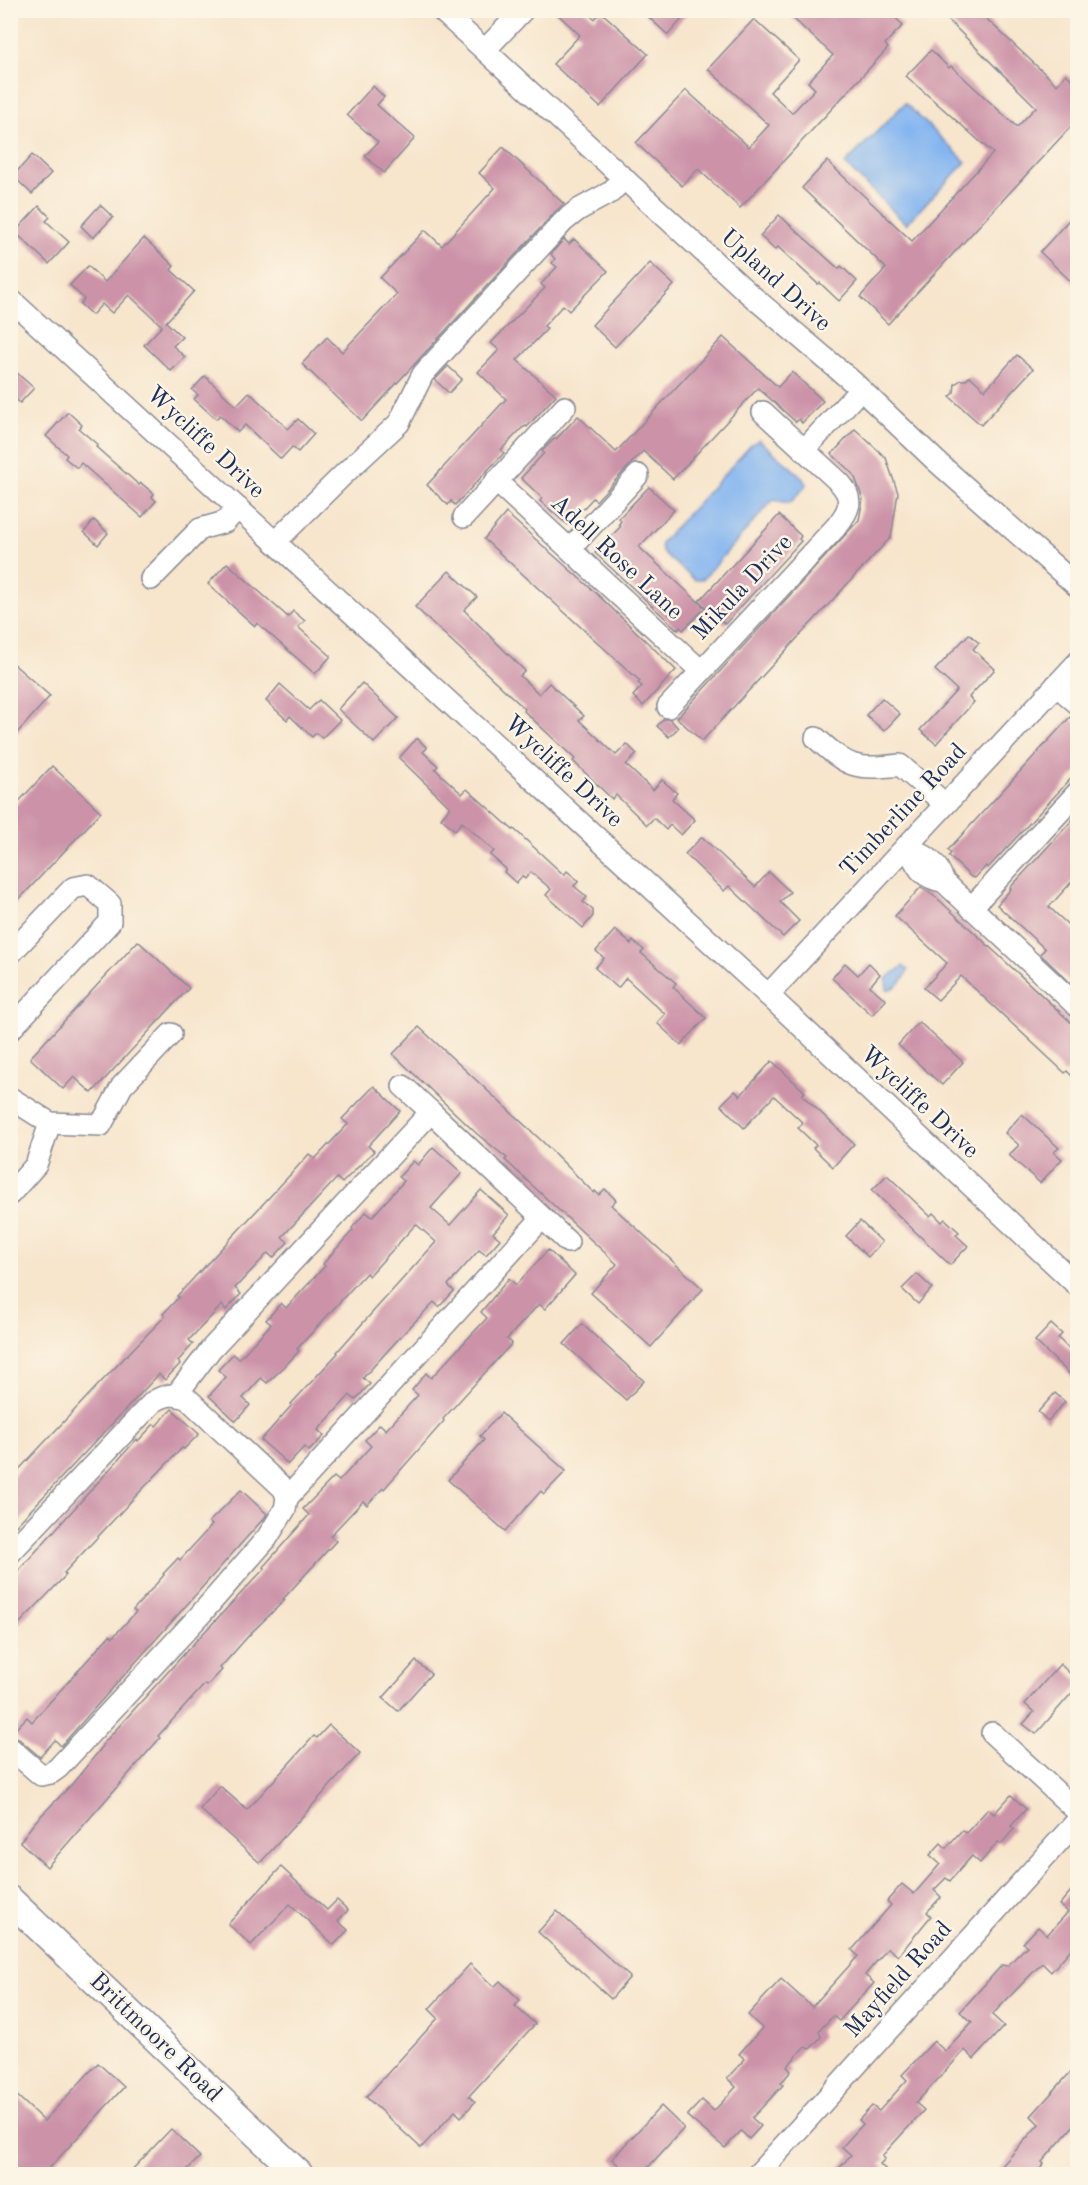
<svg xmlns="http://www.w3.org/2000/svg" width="1088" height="2185" font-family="'Old Standard TT',serif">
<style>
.water{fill:#84b5f0;stroke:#5072a7;stroke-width:1.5}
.building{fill:#cc93a8}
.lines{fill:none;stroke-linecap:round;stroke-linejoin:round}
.minor-casing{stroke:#898a95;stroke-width:24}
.major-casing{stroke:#898a95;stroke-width:30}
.minor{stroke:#fff;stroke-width:21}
.major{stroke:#fff;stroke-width:27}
.labels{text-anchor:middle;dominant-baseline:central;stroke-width:5;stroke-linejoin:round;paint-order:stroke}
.street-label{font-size:24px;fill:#1b2f5e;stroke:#fcf5e5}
</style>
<rect width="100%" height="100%" fill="#fcf5e5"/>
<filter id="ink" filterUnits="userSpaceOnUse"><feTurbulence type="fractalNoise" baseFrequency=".0167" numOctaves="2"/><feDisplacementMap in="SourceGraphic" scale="12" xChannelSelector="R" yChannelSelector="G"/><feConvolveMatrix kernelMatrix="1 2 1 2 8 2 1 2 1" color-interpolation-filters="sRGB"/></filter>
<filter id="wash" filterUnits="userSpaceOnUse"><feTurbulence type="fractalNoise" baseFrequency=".008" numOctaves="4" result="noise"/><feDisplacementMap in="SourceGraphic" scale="24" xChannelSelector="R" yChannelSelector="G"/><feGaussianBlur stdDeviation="1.35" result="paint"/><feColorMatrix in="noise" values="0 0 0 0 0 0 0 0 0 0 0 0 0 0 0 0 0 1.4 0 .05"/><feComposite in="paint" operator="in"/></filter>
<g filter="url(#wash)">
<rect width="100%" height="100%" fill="#f7e5cc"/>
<g class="water">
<path d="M905 103 966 162 906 224 845 164Z"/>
<path d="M759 440 800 475 806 483 805 487 790 503 773 500 703 579 695 580 662 552 661 543 752 444Z"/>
<path d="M903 966 908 970C904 980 898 988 887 990L886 979Z"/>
</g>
<g id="blocks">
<g class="building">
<path d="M553 10H585L594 19 601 12 648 54 600 107 553 64 580 35Z"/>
<path d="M641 10H690L668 35Z"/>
<path d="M784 10H887L903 25 885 44 888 48 740 208 698 169 682 186 636 143 686 90 749 147 769 125 708 69 754 19 799 60 770 92 792 113 815 89 808 82 833 55Z"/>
<path d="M938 10H977L1057 85 1066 74 1077 84V120L888 324 860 297 886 268 802 188 827 161 912 241 993 153 906 76 931 50 949 68 951 66 1017 127 1036 107Z"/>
<path d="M373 86 384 97 377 105 415 138 384 173 365 156 378 142 347 115Z"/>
<path d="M503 147 564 204 555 212 362 421 302 364 327 337 342 352 397 294 380 278 425 230 442 246 495 188 479 173Z"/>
<path d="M32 155 51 173 32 194 13 176Z"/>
<path d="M100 205 113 217 93 238 81 226Z"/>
<path d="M39 206 50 217 46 221 69 242 49 264 15 232Z"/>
<path d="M1077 211V287L1040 252Z"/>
<path d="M779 215 839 269 841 266 857 281 839 301 820 283 818 284 778 247 775 250 760 236Z"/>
<path d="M144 238 174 266 171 270 194 291 166 322 182 337 173 346 185 357 171 371 144 345 162 326 129 295 112 313 102 304 92 315 80 304 84 299 70 285 88 266 105 282Z"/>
<path d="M564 239 569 244 574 239 608 271 569 311 563 305 544 326 547 329 517 360 556 395 527 427 526 426 522 428 501 450 504 453 455 505 451 501 448 505 427 485 506 399 478 372 499 350 491 343 545 288 541 284 557 267 552 263 555 259 551 254Z"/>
<path d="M650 263 674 285 615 347 592 325Z"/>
<path d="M723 337 778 387 792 372 823 401 802 423 799 419 796 422 758 388 673 479 643 451 596 501 593 498 568 525 540 501 542 498 539 495 521 478 544 453 542 451 555 438 556 439 578 416 616 452Z"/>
<path d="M1017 355 1033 369 981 425 950 397 954 393 955 384 961 380H966L970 376 985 390Z"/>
<path d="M448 366 462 379 449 393 435 380Z"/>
<path d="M10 367 34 388 20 403 10 394Z"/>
<path d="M205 376 236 406 249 392 288 429 298 419 314 434 298 452 292 447 281 459 245 425 238 432 220 415 216 419 194 399 198 395 192 390Z"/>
<path d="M68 412 82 425 79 429 98 445 96 447 139 485 141 483 154 494 152 497 156 501 142 517 81 463 77 468 65 458 67 455 46 436Z"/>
<path d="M855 429 886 458 898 493 891 537 702 741 677 718 859 520 863 499 854 475 832 454Z"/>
<path d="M649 487 674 510 639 547 705 608 683 630 680 627 678 630 595 553 621 526 619 524 621 521 619 518Z"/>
<path d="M506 513 596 593 676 670 643 706 633 696 642 686 638 683 640 681 484 539Z"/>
<path d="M779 515 801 536 799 539 801 541 725 624 699 601Z"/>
<path d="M94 520 108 533 98 545 84 532Z"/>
<path d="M227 563 288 617 293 611 305 621 298 627 331 656 315 674 257 623 255 626 208 584Z"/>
<path d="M449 571 477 597 464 610 525 671 520 676 539 694 549 683 584 716 579 720 616 755 627 744 637 754 626 765 653 790 662 780 677 793 672 799 695 820 681 835 670 825 666 830 654 818 647 825 616 795 612 799 573 761 575 759 524 711 525 709 415 607Z"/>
<path d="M969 634 979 643 973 649 995 669 969 697 974 702 936 744 920 730 957 690 935 670Z"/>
<path d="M10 661 50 696 10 741Z"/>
<path d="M362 683 398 718 374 743 338 709Z"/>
<path d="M280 684 309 710 319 700 340 720 322 738 316 733 312 737 290 716 287 720 266 701Z"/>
<path d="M882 698 900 714 884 731 866 715Z"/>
<path d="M1070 717 1077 724V772L988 868 986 866 975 878 971 877 949 856 951 853 948 850Z"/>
<path d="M664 719H670L678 728 669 737 657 726Z"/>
<path d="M417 738 427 748 423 752 438 766 435 769 462 794 467 789 513 830 514 829 564 875 567 871 579 881 574 886 587 897 583 902 593 910V916L583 928 546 895 551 889 531 872 525 879 522 876 516 883 504 872 506 869 490 855 494 851 462 822 455 830 441 818 450 807 399 758Z"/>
<path d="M52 766 101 812 10 909V811Z"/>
<path d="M1077 815V876L1049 907 1077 933V989L1040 954 1045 949 997 905 1011 889 1010 888Z"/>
<path d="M702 837 755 887 769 872 790 892 780 902 799 921 783 937 729 886 724 891 685 854Z"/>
<path d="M921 887 938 899 1077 1028V1081L1067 1071 1065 1073 961 976 938 1000 924 988 947 963 895 916Z"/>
<path d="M615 930 631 944 633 941 644 950 641 953 676 983 673 987 706 1018 681 1045 657 1023 665 1014 626 978 618 988 595 968 604 958 596 951Z"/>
<path d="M138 941 189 988 92 1093 74 1077 63 1089 30 1058Z"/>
<path d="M845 963 858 975 869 963 880 974 870 986 886 1000 872 1015 832 978Z"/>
<path d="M919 1022 963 1062 942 1085 898 1045Z"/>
<path d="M419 1027 544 1143 594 1193 595 1191 599 1195 605 1189 616 1200 611 1205 703 1289 651 1347 591 1293 617 1264 505 1160 507 1158 477 1134 393 1054Z"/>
<path d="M772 1061 805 1092 802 1095 854 1144 833 1167 813 1148 816 1145 798 1128 803 1123 774 1096 744 1128 721 1105 735 1091 740 1096Z"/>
<path d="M374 1086 400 1111 368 1146 374 1151 342 1183 337 1178 282 1237 288 1242 273 1258 268 1253 235 1288 241 1294 226 1310 222 1305 189 1340 193 1344 178 1361 180 1364 165 1380 159 1374 10 1532V1479L101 1382 165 1316 163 1314 179 1297 177 1296 290 1175 309 1154 315 1159 348 1124 342 1119Z"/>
<path d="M1022 1114 1059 1148 1054 1152 1062 1159 1040 1183 1009 1155 1019 1145 1005 1133Z"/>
<path d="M433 1147 462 1173 431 1208 450 1225 481 1190 509 1215 493 1233 500 1239 486 1255 479 1250 448 1285 454 1291 439 1307 434 1302 402 1335 363 1378 370 1384 355 1400 350 1395 318 1430 324 1436 309 1451 304 1447 288 1464 261 1440 292 1405 291 1404 338 1353 337 1352 352 1335 436 1242 416 1224 369 1276 366 1273 297 1349 299 1351 284 1367 267 1383 261 1378 243 1398 250 1405 236 1421 209 1396 226 1377 218 1370 233 1354 239 1359 271 1324 266 1320 281 1303 286 1308 325 1266 323 1264 353 1230 352 1228 366 1212 372 1217 404 1181 399 1177 413 1161 418 1165Z"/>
<path d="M887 1175 930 1216 933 1213 942 1222 945 1219 959 1232 956 1235 968 1246 950 1265 872 1190Z"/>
<path d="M860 1221 882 1242 868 1257 846 1236Z"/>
<path d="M548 1250 575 1275 545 1309 539 1304 507 1339 512 1343 443 1419 444 1421 384 1489 383 1488 367 1505 363 1501 330 1536 336 1541 283 1599 285 1600 252 1632 220 1668 222 1670 207 1686 205 1684 158 1736 160 1738 47 1867 20 1842 34 1823 73 1783 103 1746 102 1745 194 1643 265 1568 263 1567 309 1515 303 1509 334 1477 339 1481 371 1446 365 1440 380 1424 386 1430 418 1395 412 1390 426 1373 431 1378 487 1318 481 1312 509 1278 516 1285Z"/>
<path d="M917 1274 932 1288 918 1304 902 1289Z"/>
<path d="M582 1324 644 1381 626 1400 564 1344Z"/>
<path d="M1051 1324 1062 1334 1058 1338 1077 1357V1381L1035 1341Z"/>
<path d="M1055 1393 1065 1402 1048 1421 1038 1412Z"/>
<path d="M172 1409 199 1434 184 1449 182 1448 134 1498 64 1573 66 1575 49 1593 10 1633V1580L137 1439 138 1441 154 1424 156 1426Z"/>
<path d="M501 1413 566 1471 544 1494 541 1491 505 1531 448 1480 484 1440 480 1436Z"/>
<path d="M241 1490 267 1514 265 1517 61 1746 55 1740 40 1757 12 1733 27 1717 32 1722 110 1635 113 1637 136 1612 133 1610 164 1575 163 1574 178 1558 180 1560 212 1525 209 1522Z"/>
<path d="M416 1661 431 1674 398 1711 383 1698Z"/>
<path d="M1060 1664 1077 1680V1687L1036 1734 1023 1724 1034 1712 1025 1704Z"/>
<path d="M329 1725 360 1753 260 1863 200 1809 220 1786 247 1810 314 1736 317 1738Z"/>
<path d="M1011 1795 1026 1809 1011 1826 1014 1829 1001 1844 998 1842 980 1863 972 1856 950 1881 946 1878 934 1890 941 1897 927 1912 931 1916 898 1956 888 1948 865 1975 874 1983 839 2021 833 2016 819 2031 821 2037 810 2049 804 2047 787 2067 791 2071 781 2083 783 2085 752 2118 761 2126 749 2139 741 2131 725 2148 687 2116 702 2100 714 2111 736 2087 727 2078 745 2059 739 2054 762 2028 748 2015 781 1979 812 2007 858 1956 852 1950 891 1905 887 1901 902 1884 914 1894 940 1864 930 1855 941 1843 946 1848 962 1830 966 1833 988 1809 994 1814Z"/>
<path d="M281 1867 327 1910 337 1900 348 1910 338 1921 348 1930 334 1945 290 1904 251 1945 228 1924Z"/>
<path d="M1077 1884V1942L1051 1972 1042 1963 992 2015 1004 2026 974 2059 965 2050 916 2103 924 2110 882 2156 885 2159 880 2164 891 2175H833L851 2155 842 2147 863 2124 859 2120 872 2106 879 2111 907 2080 902 2075 934 2041 945 2051 972 2022 960 2012 1002 1965 1007 1966 1027 1946 1023 1943 1038 1927 1047 1935 1068 1912 1059 1905Z"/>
<path d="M557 1911 630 1977 611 1999 538 1932Z"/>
<path d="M470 1964 494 1987 500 1981 520 2000 515 2006 535 2024 469 2096 475 2102 461 2117 455 2111 421 2148 366 2097 438 2018 429 2009Z"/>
<path d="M98 2063 124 2087 43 2175H10V2089L44 2121Z"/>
<path d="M1077 2065V2122L1042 2162 1044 2164 1035 2175H994L1039 2124 1031 2116Z"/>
<path d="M661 2106 684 2128 641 2175H629L612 2159Z"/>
<path d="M171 2129 200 2157 182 2175H127Z"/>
</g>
</g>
</g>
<g filter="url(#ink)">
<use href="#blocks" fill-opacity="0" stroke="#898a95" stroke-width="1.5"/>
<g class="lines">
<defs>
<g id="minor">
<path d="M441 10 746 291 853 382 936 461 1078 587"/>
<path d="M485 50 523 10"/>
<path d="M10 299 768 995 1078 1286"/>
<path d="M804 450 860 390"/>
<path d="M496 481 701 671"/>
<path d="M464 517 565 407"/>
<path d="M275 542 345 473 399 423 423 374 564 221 578 210 611 192 624 178"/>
<path d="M570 549 638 475"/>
<path d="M151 579 200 529 225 522 238 508"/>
<path d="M1056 685 1078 704"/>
<path d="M668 707 836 527C849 511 855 500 840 483L763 412"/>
<path d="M816 738C849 768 855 770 900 765L945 804"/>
<path d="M907 846C924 855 938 861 943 881 920 878 917 865 907 846Z"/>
<path d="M943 881 1078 1007"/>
<path d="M971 908 1078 792"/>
<path d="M10 954 73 888 88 885 110 904V922L10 1030"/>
<path d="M768 995 1078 662"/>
<path d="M403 1086 431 1112"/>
<path d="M10 1098 50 1123 36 1165 10 1194"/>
<path d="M50 1123 101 1125 122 1086 171 1034"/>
<path d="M177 1394 211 1349 431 1112 568 1242"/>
<path d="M287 1498 542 1218"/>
<path d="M10 1553 153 1402C166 1394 174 1393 188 1399L284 1489 287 1498 285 1509 267 1538 200 1615 58 1768 51 1773 41 1775 10 1748"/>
<path d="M992 1733 1078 1812"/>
<path d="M758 2174 1078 1820"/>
</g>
<path id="major" d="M10 1900 299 2174"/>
</defs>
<use href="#minor" class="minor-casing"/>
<use href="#major" class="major-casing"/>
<use href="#minor" class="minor"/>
<use href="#major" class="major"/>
</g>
</g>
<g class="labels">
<g class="street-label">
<text transform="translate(775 281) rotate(42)">Upland Drive</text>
<text transform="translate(205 443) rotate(43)">Wycliffe Drive</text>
<text transform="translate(616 558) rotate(43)">Adell Rose Lane</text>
<text transform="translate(743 588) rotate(-47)">Mikula Drive</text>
<text transform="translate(563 772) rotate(43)">Wycliffe Drive</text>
<text transform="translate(904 811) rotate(-47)">Timberline Road</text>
<text transform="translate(919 1103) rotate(43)">Wycliffe Drive</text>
<text transform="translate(899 1980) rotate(-48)">Mayfield Road</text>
<text transform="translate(155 2038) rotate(44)">Brittmoore Road</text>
</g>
</g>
<rect width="1088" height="2185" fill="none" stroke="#fcf5e5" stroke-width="36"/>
</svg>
